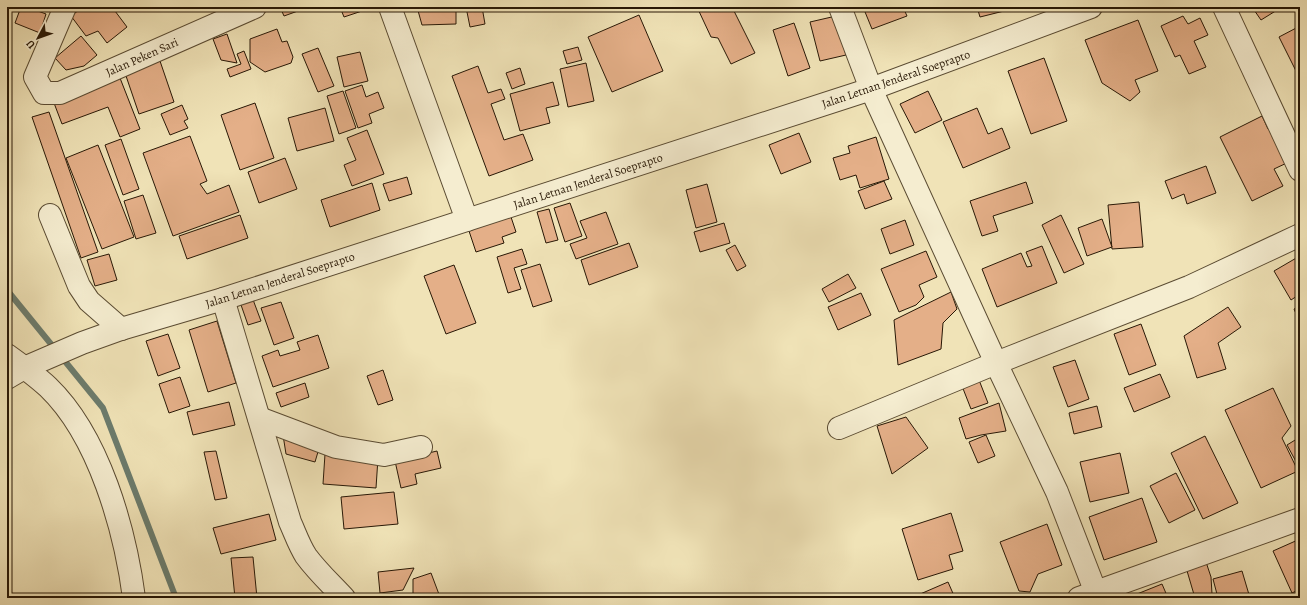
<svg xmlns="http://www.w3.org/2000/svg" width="1307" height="605" font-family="Alegreya,serif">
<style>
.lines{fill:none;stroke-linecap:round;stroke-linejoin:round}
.stream{stroke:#6c7c6d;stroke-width:6}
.building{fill:#e4af88;stroke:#281806}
.minor-casing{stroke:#5a4b32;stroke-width:24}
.minor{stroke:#f5edd0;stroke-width:22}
.labels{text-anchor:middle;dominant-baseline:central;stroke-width:4;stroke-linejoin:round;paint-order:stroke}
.street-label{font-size:12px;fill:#281806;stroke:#f5edd0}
</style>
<rect width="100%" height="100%" fill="#f0e3b7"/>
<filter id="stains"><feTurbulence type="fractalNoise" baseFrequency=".005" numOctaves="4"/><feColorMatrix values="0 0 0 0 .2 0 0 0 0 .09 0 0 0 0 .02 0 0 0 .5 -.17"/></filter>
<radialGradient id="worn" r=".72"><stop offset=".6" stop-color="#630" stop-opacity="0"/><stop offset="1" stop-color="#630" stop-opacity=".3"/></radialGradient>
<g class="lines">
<path class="stream" d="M7 290 103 408 176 598"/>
</g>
<g class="building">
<path d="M21 7H27L46 14 40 33 15 23Z"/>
<path d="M83 7H112L127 27 107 43 98 31 86 36 71 16Z"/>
<path d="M280 7H309L284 16Z"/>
<path d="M340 7H361L362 11 344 17Z"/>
<path d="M417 7H456V24L422 25Z"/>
<path d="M466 7H482L485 24 470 27Z"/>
<path d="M697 7H732L755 53 731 64 718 38 711 37Z"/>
<path d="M863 7H903L907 16 872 29Z"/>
<path d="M977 7H1003L1004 11 980 17Z"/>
<path d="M1252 7H1282L1261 20Z"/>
<path d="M639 15 663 71 612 92 588 37Z"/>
<path d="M836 16 846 55 820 61 810 22Z"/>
<path d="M1183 16 1188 24 1200 18 1208 35 1194 41 1206 67 1189 74 1180 55 1175 57 1161 26Z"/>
<path d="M1138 20 1158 71 1135 80 1140 92 1130 101 1102 83 1085 40Z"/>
<path d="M794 23 810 68 788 76 773 30Z"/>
<path d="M1300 26V79L1279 37Z"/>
<path d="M277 29 282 42 287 41 293 57 291 63 265 72 250 62V39Z"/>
<path d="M227 34 237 63 221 60 213 39Z"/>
<path d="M81 36 97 55 84 66 66 70 55 58Z"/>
<path d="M7 44 10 45 7 54Z"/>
<path d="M578 47 582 60 567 64 563 51Z"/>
<path d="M318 48 334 86 318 92 302 54Z"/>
<path d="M244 51 251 69 230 77 227 69 241 64 237 54Z"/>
<path d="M360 52 368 81 344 87 337 57Z"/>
<path d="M1044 58 1067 121 1031 134 1008 71Z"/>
<path d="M160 61 174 102 139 114 125 73Z"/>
<path d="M586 63 594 101 568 107 560 69Z"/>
<path d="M478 66 488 93 501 89 505 99 491 104 504 140 523 134 533 160 489 176 452 76Z"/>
<path d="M520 68 525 84 512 89 506 73Z"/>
<path d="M120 78 140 129 120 137 108 107 62 124 54 103Z"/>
<path d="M553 82 559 105 546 108 550 123 520 131 510 94Z"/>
<path d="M362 85 366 97 378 92 384 108 369 114 372 123 358 128 345 91Z"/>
<path d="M343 91 356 128 339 134 327 96Z"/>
<path d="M928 91 942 120 915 133 900 104Z"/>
<path d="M255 103 274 158 240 170 221 115Z"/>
<path d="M182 105 188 119 184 121 188 128 170 135 161 114Z"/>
<path d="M325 108 334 141 297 151 288 118Z"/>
<path d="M977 108 988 134 1002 128 1010 148 963 168 943 122Z"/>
<path d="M49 112 98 252 81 258 32 117Z"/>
<path d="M1262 116 1268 129 1274 126 1291 161 1274 169 1283 186 1252 201 1220 137Z"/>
<path d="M367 130 384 174 352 186 344 165 356 160 347 138Z"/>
<path d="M799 133 811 162 781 174 769 145Z"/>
<path d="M190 136 207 181 200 184 207 194 229 185 239 212 173 236 143 153Z"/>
<path d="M876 137 889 179 860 188 856 175 840 180 833 158 850 153 848 146Z"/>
<path d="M121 139 139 189 123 195 105 145Z"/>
<path d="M98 145 134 237 102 249 66 158Z"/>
<path d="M285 158 297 189 259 203 248 172Z"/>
<path d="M1206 166 1216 193 1187 204 1184 194 1172 199 1165 181Z"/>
<path d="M407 177 412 194 389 201 383 184Z"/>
<path d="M884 181 892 199 865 209 858 191Z"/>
<path d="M1026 182 1033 203 993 216 998 231 982 236 970 201Z"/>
<path d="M372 183 380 210 330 227 321 200Z"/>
<path d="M707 184 717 222 696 228 686 190Z"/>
<path d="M143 195 156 233 136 239 124 201Z"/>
<path d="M1139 202 1143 247 1112 249 1108 205Z"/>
<path d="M570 203 582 236 565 242 554 208Z"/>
<path d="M549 209 558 240 546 243 537 212Z"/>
<path d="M606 212 618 244 576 259 570 244 587 238 580 221Z"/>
<path d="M510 214 516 232 502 237 504 243 476 252 468 228Z"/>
<path d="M240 215 248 238 187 259 179 236Z"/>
<path d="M1061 215 1084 264 1064 273 1042 225Z"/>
<path d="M1102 219 1112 247 1087 256 1078 228Z"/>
<path d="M905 220 914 245 890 254 881 229Z"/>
<path d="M724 223 730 243 700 252 694 232Z"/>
<path d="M629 243 638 267 589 285 581 260Z"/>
<path d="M735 245 746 266 737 271 726 250Z"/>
<path d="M1042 246 1057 283 997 307 982 269 1021 253 1027 267 1032 266 1026 252Z"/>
<path d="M522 249 527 264 514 268 521 289 508 293 497 257Z"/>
<path d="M926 251 937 277 919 285 924 297 916 305 899 312 881 269Z"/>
<path d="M109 254 117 280 95 286 87 260Z"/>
<path d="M1298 257 1300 259V294L1291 300 1274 271Z"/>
<path d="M540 264 552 301 533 307 521 270Z"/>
<path d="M454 265 476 323 446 334 424 276Z"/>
<path d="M848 274 856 288 829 302 822 289Z"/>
<path d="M951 292 957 309 943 323 941 349 898 365 894 320Z"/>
<path d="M861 293 871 315 838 330 828 307Z"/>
<path d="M252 297 261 321 248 325 240 302Z"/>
<path d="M281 302 294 338 274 345 261 308Z"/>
<path d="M1300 306V323L1294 309Z"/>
<path d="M1228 307 1241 327 1218 343 1226 369 1197 378 1184 336Z"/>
<path d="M217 321 236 383 208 392 189 330Z"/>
<path d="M1141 324 1156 365 1129 375 1114 334Z"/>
<path d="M168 334 180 368 158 376 146 341Z"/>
<path d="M318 335 329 368 273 387 262 356 278 350 280 356 300 350 297 342Z"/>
<path d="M1075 360 1089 399 1068 407 1053 367Z"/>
<path d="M383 370 393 400 378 405 367 376Z"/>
<path d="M1160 374 1170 397 1134 412 1124 388Z"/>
<path d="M180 377 190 406 169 413 159 384Z"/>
<path d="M979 380 988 403 971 409 962 386Z"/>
<path d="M305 383 309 397 281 407 276 393Z"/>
<path d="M1273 388 1291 426 1282 438 1298 471 1261 488 1225 410Z"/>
<path d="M229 402 235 425 193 435 187 412Z"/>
<path d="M999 403 1006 431 981 435 966 439 959 418Z"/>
<path d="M1097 406 1102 427 1074 434 1069 413Z"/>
<path d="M906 417 928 448 892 474 877 426Z"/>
<path d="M283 435 320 445 315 462 286 454Z"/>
<path d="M986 435 995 456 978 463 969 442Z"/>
<path d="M1205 436 1238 503 1203 519 1171 453Z"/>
<path d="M1300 437V469L1287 445Z"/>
<path d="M216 451 227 498 215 500 204 452Z"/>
<path d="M437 451 441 468 415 474 417 484 401 488 395 461Z"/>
<path d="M1120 453 1129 493 1090 502 1080 462Z"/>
<path d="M325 454 378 458 376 488 323 484Z"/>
<path d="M1176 473 1195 510 1169 523 1150 486Z"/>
<path d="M394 492 398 524 344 529 341 497Z"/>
<path d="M1142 498 1157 542 1104 560 1089 517Z"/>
<path d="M951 513 963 551 949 555 953 569 918 580 902 529Z"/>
<path d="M269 514 276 540 221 554 213 528Z"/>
<path d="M1047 524 1062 565 1038 574 1030 592 1019 591 1000 542Z"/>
<path d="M1300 539V589L1292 593 1273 551Z"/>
<path d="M253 557 257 598H235L231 558Z"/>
<path d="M1205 559 1211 577 1212 594 1208 598H1195L1185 564Z"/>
<path d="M414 568 403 590 380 593 378 572Z"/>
<path d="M1242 571 1250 598H1218L1213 579Z"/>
<path d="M431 573 440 597H413V579Z"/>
<path d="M948 582 955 598H911Z"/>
<path d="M1162 584 1168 598H1127Z"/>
<path d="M1265 595 1266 598H1254Z"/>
</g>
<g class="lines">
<defs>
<g id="minor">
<path d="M65 7 35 77 44 93H60L255 7"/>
<path d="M390 7 467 220"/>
<path d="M840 7 871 89 996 363 1057 492 1098 598"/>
<path d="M1224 7 1300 170"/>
<path d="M50 215 79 286 89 301 121 329"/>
<path d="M223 299 290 522C295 533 299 545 306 556 317 571 331 584 344 598"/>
<path d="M7 355C21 365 35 375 48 387 99 436 125 529 134 598"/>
<path d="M7 378 24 368 82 343 121 329 223 299 871 89 1091 7"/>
<path d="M259 418 336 447 384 455 421 447"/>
<path d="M839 428 996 363 1189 287 1300 235"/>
<path d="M1079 598 1300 519"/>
</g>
</defs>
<use href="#minor" class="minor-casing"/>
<use href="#minor" class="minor"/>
</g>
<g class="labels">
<g class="street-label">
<text transform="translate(142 57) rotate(-24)">Jalan Peken Sari</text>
<text transform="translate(896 79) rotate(-19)">Jalan Letnan Jenderal Soeprapto</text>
<text transform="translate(588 181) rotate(-18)">Jalan Letnan Jenderal Soeprapto</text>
<text transform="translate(280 280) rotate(-18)">Jalan Letnan Jenderal Soeprapto</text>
</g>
</g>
<rect width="1307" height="605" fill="none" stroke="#f0e3b7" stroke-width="24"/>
<rect x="8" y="8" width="1291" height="589" fill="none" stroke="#281806" stroke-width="2"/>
<rect x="12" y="12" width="1283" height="581" fill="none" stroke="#281806"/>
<g transform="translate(38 38) rotate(229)" stroke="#f5edd0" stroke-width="3" paint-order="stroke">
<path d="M0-3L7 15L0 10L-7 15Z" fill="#281806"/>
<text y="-6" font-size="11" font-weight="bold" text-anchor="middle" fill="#281806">U</text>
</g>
<rect width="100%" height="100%" filter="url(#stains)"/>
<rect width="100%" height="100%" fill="url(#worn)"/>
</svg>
